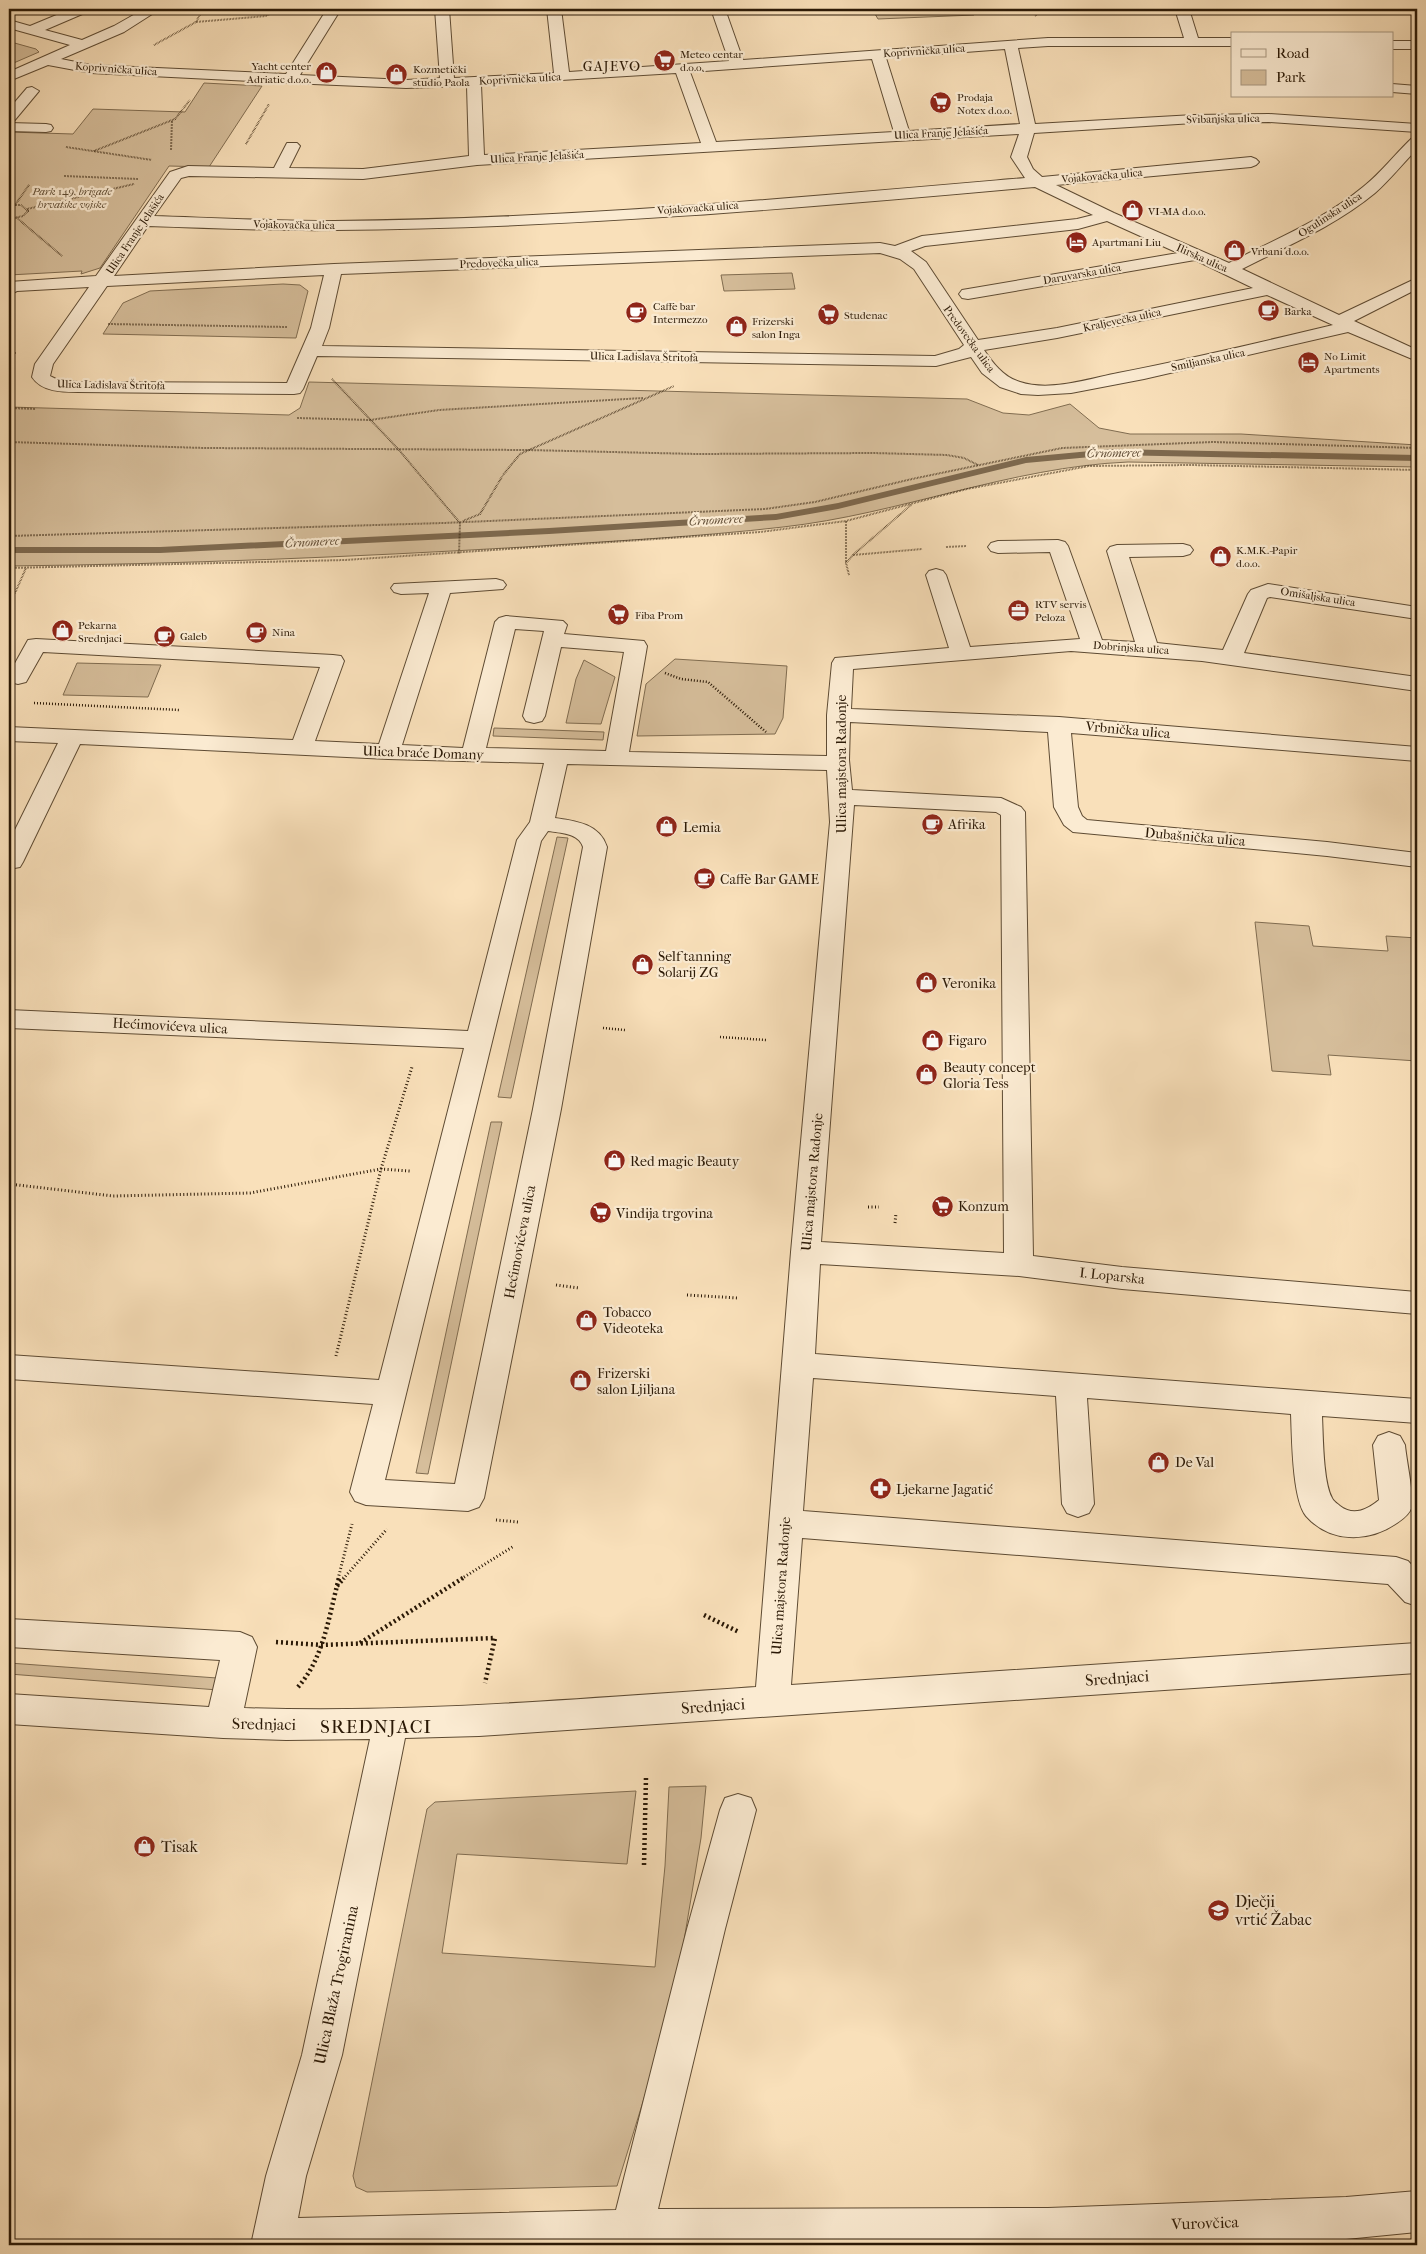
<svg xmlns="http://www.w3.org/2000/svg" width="1426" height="2254" font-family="'IM FELL French Canon',serif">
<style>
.green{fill:#d6be9b;stroke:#806c50}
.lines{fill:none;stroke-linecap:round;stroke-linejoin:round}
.stream{fill:#7d684d;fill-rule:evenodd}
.minor-casing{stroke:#5e4b33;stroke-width:2}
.path-far3{stroke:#2b1906;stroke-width:2;stroke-dasharray:0.5 1;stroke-linecap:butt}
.path-far2{stroke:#2b1906;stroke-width:2.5;stroke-dasharray:1 2;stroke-linecap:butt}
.path-far1{stroke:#2b1906;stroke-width:3;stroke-dasharray:1 2.5;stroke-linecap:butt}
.path{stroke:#2b1906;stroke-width:4.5;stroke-dasharray:2 3;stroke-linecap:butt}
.minor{fill:#fbebd2;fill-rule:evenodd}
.labels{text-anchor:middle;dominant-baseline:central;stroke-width:4.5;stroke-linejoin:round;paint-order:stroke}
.far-street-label{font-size:11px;fill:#2b1906;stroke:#fbebd2}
.far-poi-label{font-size:11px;fill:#2b1906;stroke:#fbebd2;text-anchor:start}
.far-park-label{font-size:11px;font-style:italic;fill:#5e4b33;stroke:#fbebd2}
.far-water-label{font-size:12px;font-style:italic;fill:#614d36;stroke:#fbebd2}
.far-quarter-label{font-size:14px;letter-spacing:1px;fill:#2b1906;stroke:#fbebd2}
.street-label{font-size:14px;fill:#2b1906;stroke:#fbebd2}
.poi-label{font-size:14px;fill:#2b1906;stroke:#fbebd2;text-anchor:start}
.near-street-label{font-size:16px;fill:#2b1906;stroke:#fbebd2}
.near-poi-label{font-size:16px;fill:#2b1906;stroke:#fbebd2;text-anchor:start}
.near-quarter-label{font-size:19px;letter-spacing:1px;fill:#2b1906;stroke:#fbebd2}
</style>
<rect width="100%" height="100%" fill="#f9e0ba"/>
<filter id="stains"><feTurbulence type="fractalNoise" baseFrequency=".004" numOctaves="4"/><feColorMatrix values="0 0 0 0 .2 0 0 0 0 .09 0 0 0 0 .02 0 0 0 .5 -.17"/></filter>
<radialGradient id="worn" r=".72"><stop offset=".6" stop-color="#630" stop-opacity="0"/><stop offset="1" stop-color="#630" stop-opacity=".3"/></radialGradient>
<g class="green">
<path d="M872 9H971L974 15 878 19Z"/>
<path d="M11 42 36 49 39 52 9 65V43Z"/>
<path d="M204 83 262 86 209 167 169 166 100 268 81 274 82 271 9 275V132L73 134 93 109 185 112Z"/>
<path d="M792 273 795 289 724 291 721 275Z"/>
<path d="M283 284 300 285 308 291 296 338 103 334 123 303 150 291Z"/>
<path d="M309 382 967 399 1003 413 1029 415 1070 404 1099 428 1130 434H1241L1417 445V467L1128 462C1010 467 900 514 783 527 697 537 610 541 524 547 352 557 181 564 9 566V407L289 415 300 408Z"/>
<path d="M675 659 787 666 783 718 775 734 637 736 646 684Z"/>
<path d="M584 660 615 677 601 724 566 723 576 679Z"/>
<path d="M77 663 161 665 148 697 63 695Z"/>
<path d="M494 728 604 732 603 740 493 736Z"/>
<path d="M557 837 568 838 511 1098 498 1097Z"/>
<path d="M1255 922 1309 926 1313 946 1388 951 1386 936 1417 938V1061L1328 1055 1331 1075 1272 1071Z"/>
<path d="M491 1122H502L428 1474 416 1473Z"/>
<path d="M9 1663 217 1678 218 1690 9 1674Z"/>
<path d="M706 1786 701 1838 674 2001 617 2186 367 2192 356 2187 353 2176 427 1809 435 1802 636 1791 627 1864 457 1854 442 1953 655 1967 665 1866 669 1787Z"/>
</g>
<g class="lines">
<path class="stream" d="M1112 449 1417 455V461L1112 455 1026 463 838 509 776 520 549 534 160 553H9V547H160L549 528 776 514 838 503 1026 457Z"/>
<defs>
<g id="minor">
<path d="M71 9H89L87 12 45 30 82 40 114 26 144 9H160L124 32 61 59 91 65 286 74 327 9H341L300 75 406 80 440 78 435 9H449L454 78 554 73 547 9H561L569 72 729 61 711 9H725L743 60 1048 38H1184L1175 9H1189L1198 38H1232V46H1048L1018 48 1035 124 1194 115 1269 114 1417 124V132L1269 122 1194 123 1034 133 1027 157 1033 169 1042 177 1251 157 1256 159 1259 162 1256 165 1251 167 1056 185 1114 213 1229 263C1274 240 1323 220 1363 187 1381 173 1395 154 1412 138L1417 137V149C1403 163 1390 180 1375 193 1335 226 1287 246 1242 269L1339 315 1417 278V289L1354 321 1417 350V361L1348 332 1144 379 1071 393 1038 395 1021 394 1000 387 982 373 971 357 936 366 317 356 303 389 300 393 294 394 78 392C62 392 42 392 32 377L35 364 89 287 17 291 9 295V282L96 276 170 172 188 166 274 168 287 143H297L300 146 289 168 363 169 469 156 467 86 406 88 290 83 91 73 48 65 9 81V72L70 45 9 28V20L30 26ZM1005 49 1020 124 909 131 886 58ZM872 59 894 132 716 142 690 72ZM676 73 701 143 484 155 481 85ZM1019 134 1011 157 1025 178C796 198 565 219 334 221 274 221 214 218 154 216L181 178 189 176 363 179 477 165ZM1035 187 1093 215 1077 219 922 236 895 246 880 243 334 264 114 276 148 226C210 228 273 231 335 230 569 228 803 208 1035 187ZM1107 221 1178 253 968 289 962 290 959 294 962 298 968 299 1195 260 1253 288 1057 328 978 340 926 262 911 251 925 246 1078 229ZM880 253 900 259 914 269 964 345 959 349 935 356 322 346 329 328 341 274ZM324 275 311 328 287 383 78 382 58 380 50 376 53 364 107 286ZM1267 295 1333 325C1262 342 1190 359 1118 373 1088 379 1050 392 1020 382 1003 377 993 363 984 350L1057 338Z"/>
<rect x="1392" y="41" width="25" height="8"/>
<path d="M1392 84 1417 86V94L1392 92Z"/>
<path d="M32 87 39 91 14 121 9 122V109L27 88Z"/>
<path d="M9 123 46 124 51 125 53 128 51 131 46 132 9 131Z"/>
<path d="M1058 540 1065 542 1068 546 1102 640 1135 642 1107 551 1110 547 1117 545 1183 544 1190 546 1193 550 1190 554 1183 556 1129 557 1157 643 1223 650 1248 594 1251 590 1268 584 1417 607V619L1270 597 1267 598 1244 653 1417 677V691L1202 661 1071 651 853 669 851 709 1059 717 1417 747V761L1071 733 1078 807 1082 816 1087 820 1327 842 1417 853V867L1327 856 1073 832 1064 825 1054 807 1048 732 850 722 849 760 852 790 1001 798 1021 807 1025 812 1033 1256 1122 1267 1417 1292V1314L1122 1289 1019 1276 820 1264 815 1354 1417 1399V1423L1322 1416C1323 1436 1323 1482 1332 1498 1333 1501 1338 1504 1340 1506 1354 1517 1368 1509 1379 1500L1373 1445 1378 1436 1389 1432 1400 1436 1405 1445C1406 1458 1414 1496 1412 1506 1410 1514 1403 1519 1397 1523 1368 1543 1330 1543 1306 1516 1292 1499 1292 1436 1291 1414L1087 1398 1094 1504 1089 1513 1078 1517 1067 1513 1062 1504 1056 1396 813 1378 803 1511 1396 1557 1408 1561 1417 1571V1606L1405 1602 1388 1584 802 1538 791 1685 1417 1643V1673L479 1736 405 1738 342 2055 306 2176 298 2218 616 2210 687 1929 720 1810 725 1798 738 1794 751 1798 756 1810 725 1929 658 2209 1048 2208 1346 2197 1417 2191V2232L1346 2239 1167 2245H251L266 2176 302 2055 370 1739 286 1740 223 1738 9 1724V1694L209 1707 220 1660 9 1647V1619L240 1632 252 1637 257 1647 244 1708C415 1714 585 1698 756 1687L791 1252 830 822 827 770 567 764 555 818C576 821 600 824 607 847L561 1109 484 1498 479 1507 468 1511 366 1505 355 1501 350 1492 373 1404 9 1379V1355L379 1380 464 1048 9 1028V1010L468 1031 517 840 530 822 544 763 388 759 80 744 23 862 20 867 9 869V842L58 743 9 741V727L293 740 320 667 43 652 26 682 18 684 10 682 9 674 28 640 36 639 333 655 341 656 344 661 315 741 379 744 429 593 401 594 394 592 391 588 394 584 496 579 503 581 506 585 503 589 450 593 402 745 463 748 495 622 499 618 506 616 563 621 567 625 564 634 644 641 647 646 629 752 827 756V715L832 663 835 658 949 648 926 575 929 571 936 569 943 571 946 575 970 647 1080 639 1050 552 998 553 991 551 988 547 991 543 998 541ZM515 629 544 631 523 716 526 721 534 723 542 721 545 716 561 647 624 652 606 751 486 748ZM854 805 996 812 1001 815 1004 1253 821 1242ZM548 831C560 833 579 833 583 847L533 1109 455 1484 385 1480 541 841Z"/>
</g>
</defs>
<use href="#minor" class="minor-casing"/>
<g class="path-far3">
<path d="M1032 9 1036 16"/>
<path d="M196 22 266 16 279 9"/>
<path d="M154 45 196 22 203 9"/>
<path d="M246 144 269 104"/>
<path d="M66 147 152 160"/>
<path d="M171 150 172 120"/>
<path d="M94 151 175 119 190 100"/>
<path d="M9 174H11"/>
<path d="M64 176 138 179"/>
<path d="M9 205H21L28 211 23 216 9 219"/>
<path d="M15 205 29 185"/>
<path d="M27 209 134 184"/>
<path d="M17 218 62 256"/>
<path d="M108 324 287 327"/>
<path d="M9 353H16"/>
<path d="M332 379 399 450 460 523 459 554"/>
<path d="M9 392 14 384"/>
<path d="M9 408 36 409"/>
<path d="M297 418 370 420 439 410 643 398"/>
<path d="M9 442 204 448 527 450 697 454 873 453 947 455 964 458 978 465"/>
<path d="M463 521 480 514 503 475 520 454 674 386"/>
<path d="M846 521V563"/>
<path d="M9 536 443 523 765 509 815 502 912 479 1062 448 1213 442 1417 448"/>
<path d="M946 547 967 546"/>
<path d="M853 555 922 549"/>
<path d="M9 568 345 560 760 532 846 521 967 489 1089 466 1191 465 1417 470"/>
<path d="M849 575 846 563 853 555 911 505"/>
<path d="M15 593 26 568"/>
</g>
<g class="path-far2">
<path d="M665 673 681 679 708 682 766 732"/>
<path d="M34 703 180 710"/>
<path d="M603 1028 625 1030"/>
<path d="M720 1037 766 1040"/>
</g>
<g class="path-far1">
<path d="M9 1184 113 1196 250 1193 381 1169 410 1171"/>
<path d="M868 1207H879"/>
<path d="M895 1223 896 1213"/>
<path d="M556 1285 579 1288"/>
<path d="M687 1295 738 1298"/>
<path d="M336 1356 381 1169 412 1067"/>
<path d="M496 1520 518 1522"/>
<path d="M338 1579 352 1524"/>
<path d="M343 1579 387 1529"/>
<path d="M461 1579 514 1546"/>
</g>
<g class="path">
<path d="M337 1586 344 1578"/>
<path d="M704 1615 739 1632"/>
<path d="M276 1642 322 1645 495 1638 485 1683"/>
<path d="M360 1643 463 1578"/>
<path d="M298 1687C324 1658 329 1615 339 1578"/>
<path d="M644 1865 646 1777"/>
</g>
<use href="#minor" class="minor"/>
</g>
<defs>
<symbol id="supermarket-disc" viewBox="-11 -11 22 22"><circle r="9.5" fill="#8f2418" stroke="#fbebd2"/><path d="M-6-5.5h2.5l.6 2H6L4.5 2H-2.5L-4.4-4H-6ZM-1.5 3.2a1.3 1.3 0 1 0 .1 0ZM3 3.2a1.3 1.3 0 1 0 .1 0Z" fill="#fff"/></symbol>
<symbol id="shop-disc" viewBox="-11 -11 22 22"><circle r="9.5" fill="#8f2418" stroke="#fbebd2"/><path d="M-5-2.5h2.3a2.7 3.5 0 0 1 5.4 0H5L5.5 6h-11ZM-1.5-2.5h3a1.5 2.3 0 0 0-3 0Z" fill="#fff"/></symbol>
<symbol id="hotel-disc" viewBox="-11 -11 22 22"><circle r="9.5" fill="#8f2418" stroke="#fbebd2"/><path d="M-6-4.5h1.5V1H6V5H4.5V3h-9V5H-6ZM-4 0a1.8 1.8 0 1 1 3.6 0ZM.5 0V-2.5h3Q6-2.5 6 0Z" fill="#fff"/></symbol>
<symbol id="cafe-disc" viewBox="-11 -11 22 22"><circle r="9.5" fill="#8f2418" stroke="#fbebd2"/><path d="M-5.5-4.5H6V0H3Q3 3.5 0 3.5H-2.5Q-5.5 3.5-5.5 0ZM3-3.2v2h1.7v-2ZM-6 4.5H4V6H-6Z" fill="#fff"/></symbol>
<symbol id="office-disc" viewBox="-11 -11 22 22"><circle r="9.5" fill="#8f2418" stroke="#fbebd2"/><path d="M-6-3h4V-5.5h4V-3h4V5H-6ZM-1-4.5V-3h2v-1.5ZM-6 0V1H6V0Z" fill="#fff"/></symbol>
<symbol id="pharmacy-disc" viewBox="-11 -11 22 22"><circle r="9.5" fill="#8f2418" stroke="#fbebd2"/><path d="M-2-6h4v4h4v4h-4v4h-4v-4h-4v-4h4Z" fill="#fff"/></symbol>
<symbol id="school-disc" viewBox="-11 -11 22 22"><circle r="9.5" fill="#8f2418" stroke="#fbebd2"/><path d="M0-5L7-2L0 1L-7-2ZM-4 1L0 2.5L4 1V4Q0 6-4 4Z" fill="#fff"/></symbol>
</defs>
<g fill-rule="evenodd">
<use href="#supermarket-disc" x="652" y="48" width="25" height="25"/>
<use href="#shop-disc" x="314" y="60" width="25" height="25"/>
<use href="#shop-disc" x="384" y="62" width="25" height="25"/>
<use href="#supermarket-disc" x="928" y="90" width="25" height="25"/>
<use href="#shop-disc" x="1120" y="198" width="25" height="25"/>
<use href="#hotel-disc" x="1064" y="230" width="25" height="25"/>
<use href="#shop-disc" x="1222" y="238" width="25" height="25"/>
<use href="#cafe-disc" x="1256" y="298" width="25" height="25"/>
<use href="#cafe-disc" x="624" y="300" width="25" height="25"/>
<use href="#supermarket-disc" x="816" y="302" width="25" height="25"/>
<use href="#shop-disc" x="724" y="314" width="25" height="25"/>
<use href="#hotel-disc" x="1296" y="350" width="25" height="25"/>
<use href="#shop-disc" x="1208" y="544" width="25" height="25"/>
<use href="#office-disc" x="1006" y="598" width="25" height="25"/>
<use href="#supermarket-disc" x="606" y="602" width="25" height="25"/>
<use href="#shop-disc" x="50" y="618" width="25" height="25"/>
<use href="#cafe-disc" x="244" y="620" width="25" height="25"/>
<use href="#cafe-disc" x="152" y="624" width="25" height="25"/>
<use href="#cafe-disc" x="920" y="812" width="25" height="25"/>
<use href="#shop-disc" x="654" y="814" width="25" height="25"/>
<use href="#cafe-disc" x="692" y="866" width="25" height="25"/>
<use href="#shop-disc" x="630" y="952" width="25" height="25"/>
<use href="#shop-disc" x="914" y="970" width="25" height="25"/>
<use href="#shop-disc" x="920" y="1028" width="25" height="25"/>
<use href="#shop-disc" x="914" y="1062" width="25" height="25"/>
<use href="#shop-disc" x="602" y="1148" width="25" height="25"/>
<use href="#supermarket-disc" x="930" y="1194" width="25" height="25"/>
<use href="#supermarket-disc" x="588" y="1200" width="25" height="25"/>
<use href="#shop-disc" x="574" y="1308" width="25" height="25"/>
<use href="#shop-disc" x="568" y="1368" width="25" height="25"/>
<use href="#shop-disc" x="1146" y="1450" width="25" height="25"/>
<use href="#pharmacy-disc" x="868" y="1476" width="25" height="25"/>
<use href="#shop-disc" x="132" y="1834" width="25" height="25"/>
<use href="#school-disc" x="1206" y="1898" width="25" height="25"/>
</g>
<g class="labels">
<g class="far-street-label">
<text transform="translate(924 51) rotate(-4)">Koprivnička ulica</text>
<text transform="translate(116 69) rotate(4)">Koprivnička ulica</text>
<text transform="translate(520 79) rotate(-3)">Koprivnička ulica</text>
<text transform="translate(1223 119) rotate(-1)">Svibanjska ulica</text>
<text transform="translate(941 133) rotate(-3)">Ulica Franje Jelašića</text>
<text transform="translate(537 157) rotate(-3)">Ulica Franje Jelašića</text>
<text transform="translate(1102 176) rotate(-5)">Vojakovačka ulica</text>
<text transform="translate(698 208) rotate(-4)">Vojakovačka ulica</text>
<text transform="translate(1330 215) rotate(-33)">Ogulinska ulica</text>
<text transform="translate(294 225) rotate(1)">Vojakovačka ulica</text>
<text transform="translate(135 234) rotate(-56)">Ulica Franje Jelašića</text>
<text transform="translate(1202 258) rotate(24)">Ilirska ulica</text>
<text transform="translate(499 263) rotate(-2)">Predovečka ulica</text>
<text transform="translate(1082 274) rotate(-10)">Daruvarska ulica</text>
<text transform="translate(1122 320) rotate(-12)">Kraljevečka ulica</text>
<text transform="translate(969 339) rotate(54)">Predovečka ulica</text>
<text transform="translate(644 357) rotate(1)">Ulica Ladislava Štritofa</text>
<text transform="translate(1208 360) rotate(-12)">Smiljanska ulica</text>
<text transform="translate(111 385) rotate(1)">Ulica Ladislava Štritofa</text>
<text transform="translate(1318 597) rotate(9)">Omišaljska ulica</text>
<text transform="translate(1131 648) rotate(4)">Dobrinjska ulica</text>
</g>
<g class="far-poi-label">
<text x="680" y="54">Meteo centar<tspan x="680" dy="13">d.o.o.</tspan></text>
<text x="311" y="66" text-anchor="end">Yacht center<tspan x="311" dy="13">Adriatic d.o.o.</tspan></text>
<text x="413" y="69">Kozmetički<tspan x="413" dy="13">studio Paola</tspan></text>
<text x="957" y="97">Prodaja<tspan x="957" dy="13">Notex d.o.o.</tspan></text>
<text x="1148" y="211">VI-MA d.o.o.</text>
<text x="1092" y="242">Apartmani Liu</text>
<text x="1251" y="251">Vrbani d.o.o.</text>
<text x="653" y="306">Caffe bar<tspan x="653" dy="13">Intermezzo</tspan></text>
<text x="1284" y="311">Barka</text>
<text x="844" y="315">Studenac</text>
<text x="752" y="321">Frizerski<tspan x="752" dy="13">salon Inga</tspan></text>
<text x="1324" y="356">No Limit<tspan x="1324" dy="13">Apartments</tspan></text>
<text x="1236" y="550">K.M.K.-Papir<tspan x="1236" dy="13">d.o.o.</tspan></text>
<text x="1035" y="604">RTV servis<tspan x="1035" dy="13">Peloza</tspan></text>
<text x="635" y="615">Fiba Prom</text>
<text x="78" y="625">Pekarna<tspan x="78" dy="13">Srednjaci</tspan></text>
<text x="272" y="632">Nina</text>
<text x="180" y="636">Galeb</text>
</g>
<g class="far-park-label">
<text x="72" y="191">Park 149. brigade<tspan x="72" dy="13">hrvatske vojske</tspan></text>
</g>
<g class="far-water-label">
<text transform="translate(1114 453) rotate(-1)">Črnomerec</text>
<text transform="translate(716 520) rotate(-3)">Črnomerec</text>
<text transform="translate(312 542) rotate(-3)">Črnomerec</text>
</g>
<g class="far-quarter-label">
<text x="612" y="66">GAJEVO</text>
</g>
<g class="street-label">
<text transform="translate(1128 730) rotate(5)">Vrbnička ulica</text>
<text transform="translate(423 753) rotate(2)">Ulica braće Domany</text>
<text transform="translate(841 764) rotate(-90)">Ulica majstora Radonje</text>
<text transform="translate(1195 837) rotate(5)">Dubašnička ulica</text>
<text transform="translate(170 1026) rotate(3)">Hećimovićeva ulica</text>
<text transform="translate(812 1182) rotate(-85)">Ulica majstora Radonje</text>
<text transform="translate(520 1242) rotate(-79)">Hećimovićeva ulica</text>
<text transform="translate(1112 1276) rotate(6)">I. Loparska</text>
<text transform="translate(781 1586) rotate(-86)">Ulica majstora Radonje</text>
</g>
<g class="poi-label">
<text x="948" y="824">Afrika</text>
<text x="683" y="827">Lemia</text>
<text x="720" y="879">Caffe Bar GAME</text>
<text x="658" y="956">Self tanning<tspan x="658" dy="16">Solarij ZG</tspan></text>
<text x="942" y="983">Veronika</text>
<text x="948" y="1040">Figaro</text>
<text x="943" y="1067">Beauty concept<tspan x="943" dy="16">Gloria Tess</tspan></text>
<text x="630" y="1161">Red magic Beauty</text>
<text x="958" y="1206">Konzum</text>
<text x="616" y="1213">Vindija trgovina</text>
<text x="603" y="1312">Tobacco<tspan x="603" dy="16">Videoteka</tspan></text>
<text x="597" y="1373">Frizerski<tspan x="597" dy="16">salon Ljiljana</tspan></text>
<text x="1175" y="1462">De Val</text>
<text x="896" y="1489">Ljekarne Jagatić</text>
</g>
<g class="near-street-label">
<text transform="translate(1117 1678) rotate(-4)">Srednjaci</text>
<text transform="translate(713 1706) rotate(-4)">Srednjaci</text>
<text transform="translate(264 1724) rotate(1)">Srednjaci</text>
<text transform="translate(336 1985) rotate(-78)">Ulica Blaža Trogiranina</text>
<text transform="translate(1205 2223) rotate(-2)">Vurovčica</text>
</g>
<g class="near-poi-label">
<text x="161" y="1846">Tisak</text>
<text x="1235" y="1901">Dječji<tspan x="1235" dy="18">vrtić Žabac</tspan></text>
</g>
<g class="near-quarter-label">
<text x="376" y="1727">SREDNJACI</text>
</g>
</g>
<rect width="1426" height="2254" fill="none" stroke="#f9e0ba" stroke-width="30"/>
<rect x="10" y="10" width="1406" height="2234" fill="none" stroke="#2b1906" stroke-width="2.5"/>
<rect x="15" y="15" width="1396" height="2224" fill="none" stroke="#2b1906"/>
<rect x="1231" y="32" width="162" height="65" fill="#fbebd2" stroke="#a89780"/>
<rect x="1241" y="49" width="25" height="8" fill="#fbebd2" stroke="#a89780"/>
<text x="1276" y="58" font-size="15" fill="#2b1906">Road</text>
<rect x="1241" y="70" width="25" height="15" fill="#d6be9b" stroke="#a89780"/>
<text x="1276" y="82" font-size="15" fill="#2b1906">Park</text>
<rect width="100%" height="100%" filter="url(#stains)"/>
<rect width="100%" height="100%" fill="url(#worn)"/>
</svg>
